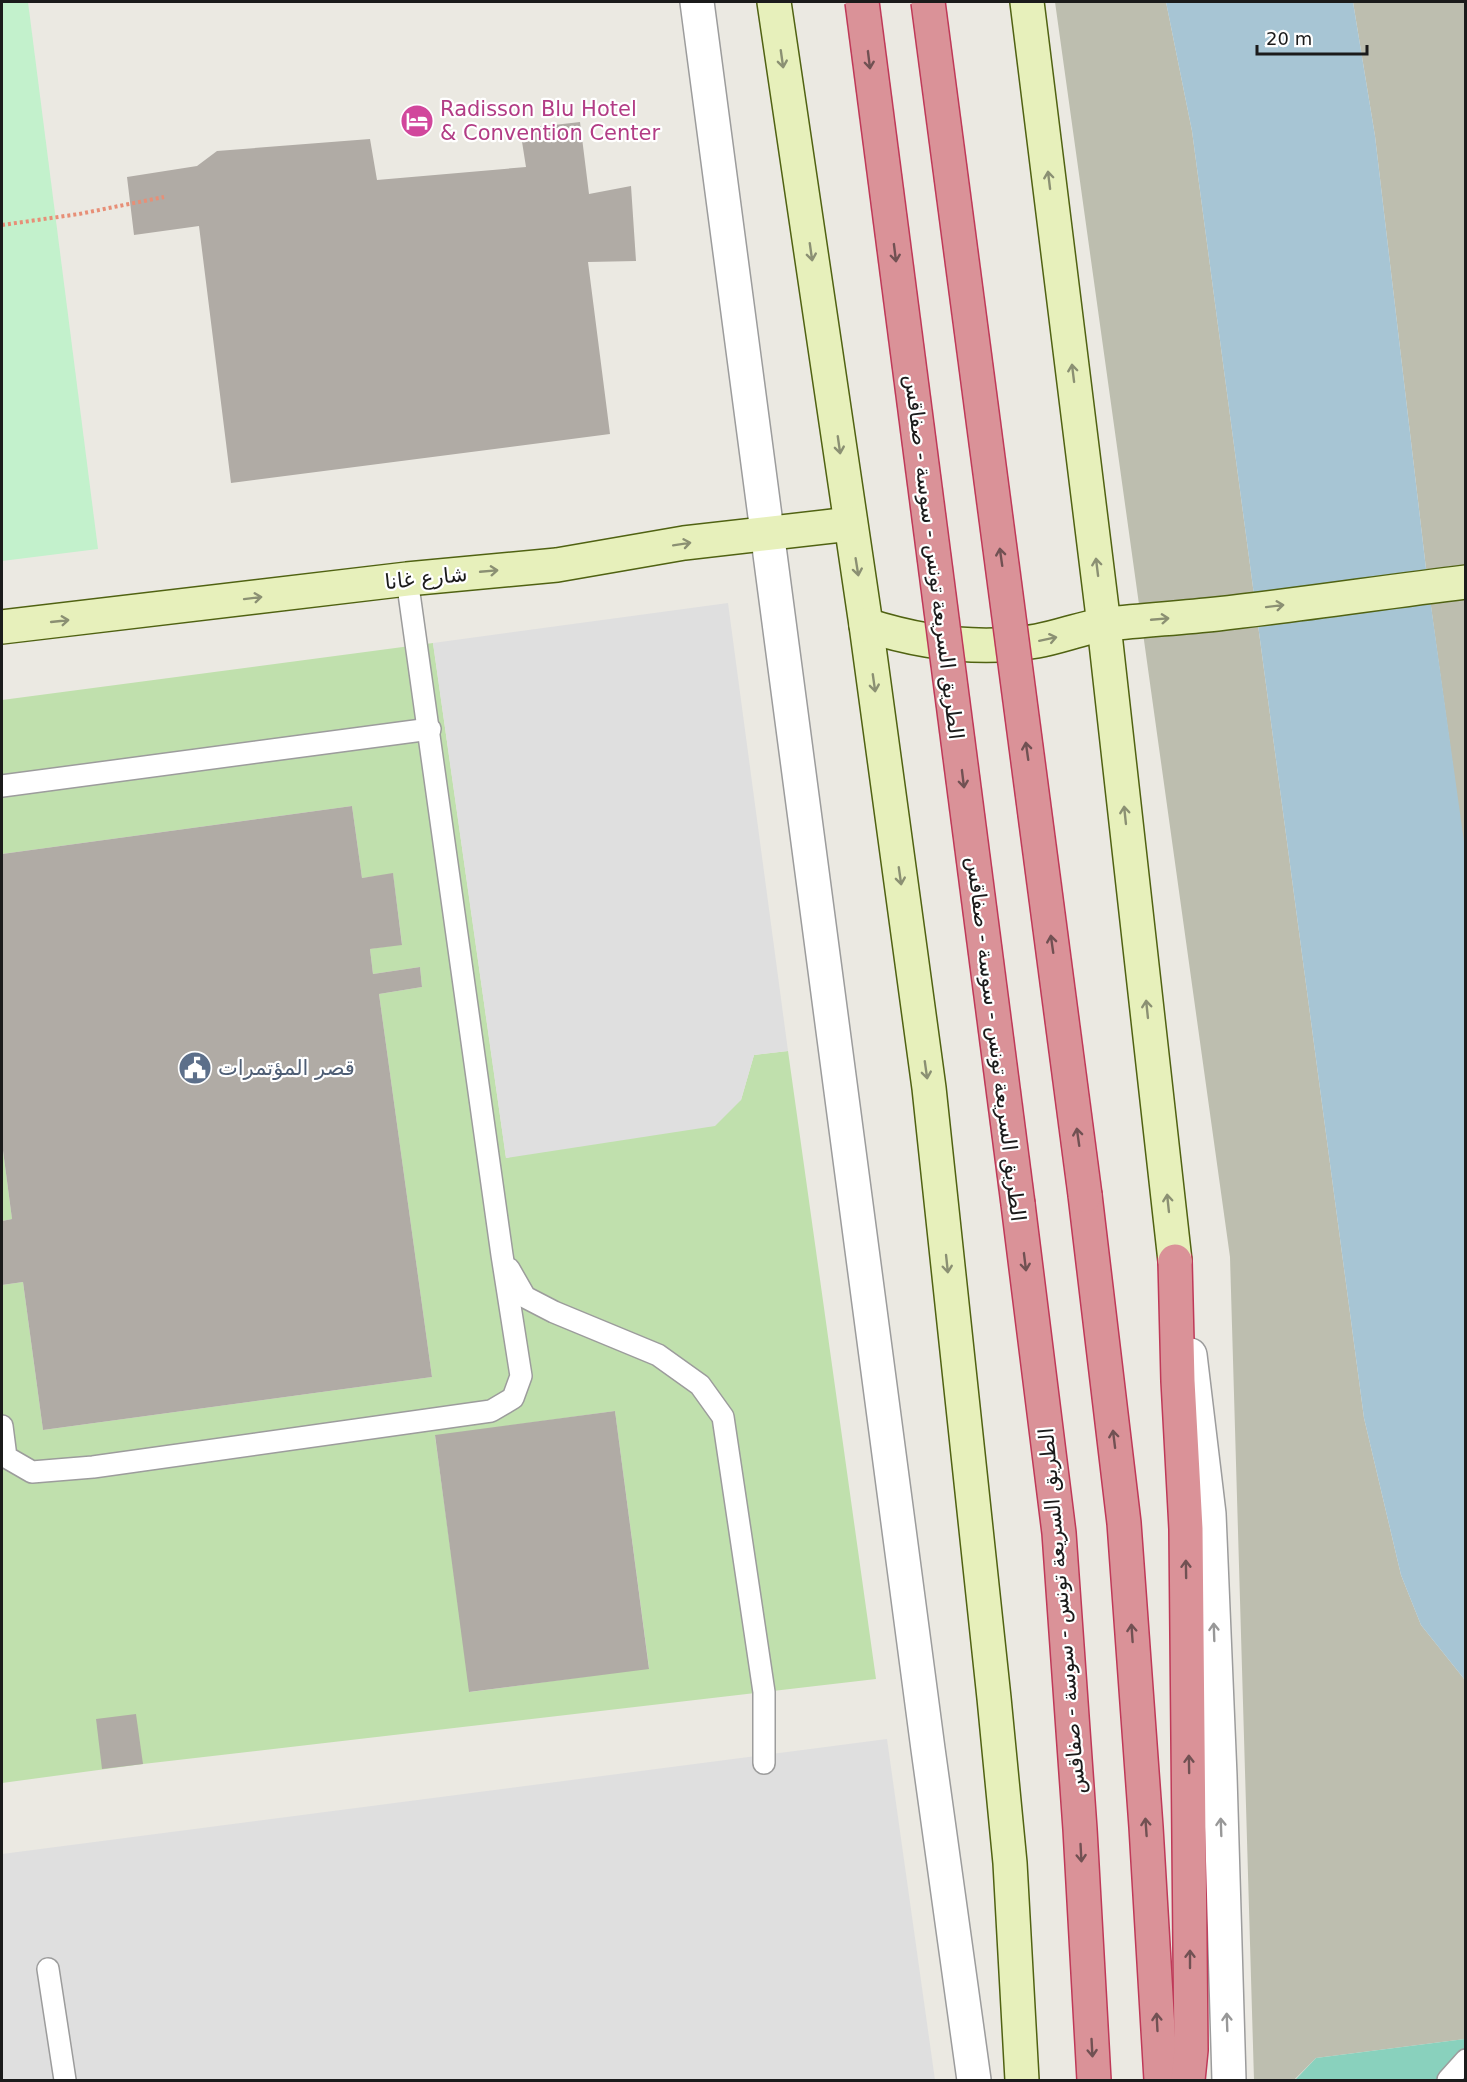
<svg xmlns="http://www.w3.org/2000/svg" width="1467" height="2082" font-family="'DejaVu Sans',Cairo,sans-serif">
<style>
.construction{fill:#bdbeaf}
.grass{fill:#c0e0ad;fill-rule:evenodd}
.park{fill:#c3f1cc}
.pitch{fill:#89d1bd}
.parking{fill:#dfdfdf}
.water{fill:#a7c5d4}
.building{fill:#b0aba5}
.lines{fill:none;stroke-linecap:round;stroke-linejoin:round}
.service-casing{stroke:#9c9c9c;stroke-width:24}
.minor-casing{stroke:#9c9c9c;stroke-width:36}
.tertiary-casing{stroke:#9c9c9c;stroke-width:36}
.secondary-casing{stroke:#506212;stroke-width:36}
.motorway-casing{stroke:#bf3958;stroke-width:36}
.path{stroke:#e78f77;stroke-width:4;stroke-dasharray:3 3;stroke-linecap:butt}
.service{stroke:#fff;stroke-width:21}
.minor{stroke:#fff;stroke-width:33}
.tertiary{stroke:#fff;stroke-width:33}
.secondary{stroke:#e7f0bb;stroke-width:33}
.motorway{stroke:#da9298;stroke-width:33}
.motorway-bridge-casing{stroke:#bf3958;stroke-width:36;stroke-linecap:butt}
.motorway-bridge{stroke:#da9298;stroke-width:33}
.oneway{stroke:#8b9073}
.oneway2{stroke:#715153}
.oneway3{stroke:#989898}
.labels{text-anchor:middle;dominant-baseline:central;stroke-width:4.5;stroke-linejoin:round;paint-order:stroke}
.hotel-label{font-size:21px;fill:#b23c85;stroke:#fff;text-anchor:start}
.street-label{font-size:21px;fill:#1b1b1b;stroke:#fff}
.service-label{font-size:21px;fill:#4e5e75;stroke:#fff;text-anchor:start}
</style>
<rect width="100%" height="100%" fill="#ebe9e2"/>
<g class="construction">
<path d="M1055 2H1166L1192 131 1364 1418 1401 1575 1421 1625 1465 1680V2039L1316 2058 1294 2080H1254L1230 1257Z"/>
<path d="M1353 2H1465V856L1427 577 1375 136Z"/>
</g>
<g class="grass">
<path d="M433 643 506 1158 741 1100 754 1055 788 1051 876 1679 143 1764 2 1783V1285L23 1282 43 1430 432 1377 379 994 422 987 420 967 373 974 370 949 402 944 393 874 362 878 352 806 2 854V700ZM615 1411 649 1668 470 1692 435 1436Z"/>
<path d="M2 1143 12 1219 2 1221Z"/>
</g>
<path class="park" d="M2 2H28L98 549 2 561Z"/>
<path class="pitch" d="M1465 2039V2080H1295L1316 2058Z"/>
<g class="parking">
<path d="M728 603 788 1051 754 1055 741 1100 715 1126 506 1158 433 643Z"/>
<path d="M887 1739 935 2080H2V1854Z"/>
</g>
<path class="water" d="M1166 2H1353L1375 136 1427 577 1466 856 1465 1680 1421 1625 1401 1575 1364 1418 1192 131Z"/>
<g class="building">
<path d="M580 122 589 194 631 186 636 261 588 262 610 434 231 483 199 226 134 235 127 177 197 166 217 151 370 139 377 180 526 167 520 129Z"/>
<path d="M352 806 362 878 393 873 402 945 370 949 373 974 420 967 422 987 379 994 432 1377 43 1430 23 1282 2 1285V1221L12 1219 2 1143V854Z"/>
<path d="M615 1411 649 1669 469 1692 435 1435Z"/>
<path d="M136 1714 143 1764 102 1769 96 1719Z"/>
</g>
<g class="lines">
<defs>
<g id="service">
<path d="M2 786 430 729"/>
<path d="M509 1269 525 1297 554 1312 658 1355 700 1385 723 1417 764 1692V1763"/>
<path d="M2 1426 6 1457 32 1472 93 1467 491 1411 513 1398 521 1376 502 1255 407 579"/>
<path d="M48 1969 65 2080"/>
<path d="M1448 2080 1466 2060"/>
</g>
<path id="minor" d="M697 2 928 1749 974 2080"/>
<path id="tertiary" d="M1190 1355 1209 1514 1220 1776 1229 2080"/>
<g id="secondary">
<path d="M774 2 866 625 929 1088 994 1698 1010 1863 1022 2080"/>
<path d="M1027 2 1104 625 1175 1261"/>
<path d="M866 625C922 643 978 651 1037 641 1060 637 1084 627 1108 624 1144 620 1180 618 1217 614 1300 605 1383 592 1466 582"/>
<path d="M2 627 407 579 557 565 684 543 850 524"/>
</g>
<g id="motorway">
<path d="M1085 1195 1124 1523 1146 1827 1161 2080"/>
<path d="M1018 1204 1059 1533 1080 1829 1094 2080"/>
<path d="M1175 1261 1178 1381 1186 1529 1191 2050 1188 2080"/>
</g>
</defs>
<use href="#service" class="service-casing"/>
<use href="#minor" class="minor-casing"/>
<use href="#tertiary" class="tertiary-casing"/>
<use href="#secondary" class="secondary-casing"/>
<use href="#motorway" class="motorway-casing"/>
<path class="path" d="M2 225 79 214 164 197"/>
<use href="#service" class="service"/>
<use href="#minor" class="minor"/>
<use href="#tertiary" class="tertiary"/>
<use href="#secondary" class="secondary"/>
<use href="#motorway" class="motorway"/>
<defs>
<g id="motorway-bridge">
<path d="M862 2 1018 1204"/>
<path d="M928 2 1085 1195"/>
</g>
</defs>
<use href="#motorway-bridge" class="motorway-bridge-casing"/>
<use href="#motorway-bridge" class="motorway-bridge"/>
</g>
<defs><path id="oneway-shaft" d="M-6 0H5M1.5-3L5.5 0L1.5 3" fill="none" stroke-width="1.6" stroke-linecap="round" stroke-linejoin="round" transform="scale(1.5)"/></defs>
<g class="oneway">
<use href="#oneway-shaft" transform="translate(782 59) rotate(82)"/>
<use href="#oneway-shaft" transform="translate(1049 180) rotate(-97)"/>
<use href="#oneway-shaft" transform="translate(811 252) rotate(82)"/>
<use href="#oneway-shaft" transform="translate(1073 373) rotate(-97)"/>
<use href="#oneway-shaft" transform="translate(839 445) rotate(82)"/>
<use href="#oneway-shaft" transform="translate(682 544) rotate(-9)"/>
<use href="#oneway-shaft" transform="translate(857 567) rotate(81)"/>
<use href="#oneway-shaft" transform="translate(1097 567) rotate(-97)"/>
<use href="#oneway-shaft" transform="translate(489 571) rotate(-5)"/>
<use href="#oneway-shaft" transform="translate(253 598) rotate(-7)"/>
<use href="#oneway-shaft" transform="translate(1275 606) rotate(-7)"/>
<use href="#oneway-shaft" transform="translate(1160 619) rotate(-5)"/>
<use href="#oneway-shaft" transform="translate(60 621) rotate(-6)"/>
<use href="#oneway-shaft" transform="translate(1048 639) rotate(-12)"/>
<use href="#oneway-shaft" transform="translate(874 683) rotate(82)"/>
<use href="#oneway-shaft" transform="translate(1125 815) rotate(-96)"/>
<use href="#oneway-shaft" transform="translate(900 876) rotate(82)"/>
<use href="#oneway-shaft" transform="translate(1147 1009) rotate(-96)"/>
<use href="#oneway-shaft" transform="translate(926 1070) rotate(82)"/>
<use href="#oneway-shaft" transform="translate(1168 1203) rotate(-96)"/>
<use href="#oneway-shaft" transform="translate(947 1264) rotate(84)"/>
</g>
<g class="oneway2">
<use href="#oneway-shaft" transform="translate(869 60) rotate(83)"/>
<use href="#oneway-shaft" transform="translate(895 253) rotate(83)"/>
<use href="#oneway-shaft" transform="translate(1001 557) rotate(-98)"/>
<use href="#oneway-shaft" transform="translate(1027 751) rotate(-98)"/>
<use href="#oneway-shaft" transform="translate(963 779) rotate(83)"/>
<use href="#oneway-shaft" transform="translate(1052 944) rotate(-98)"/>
<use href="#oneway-shaft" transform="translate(1078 1137) rotate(-98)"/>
<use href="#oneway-shaft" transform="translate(1025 1262) rotate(83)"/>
<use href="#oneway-shaft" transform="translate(1114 1439) rotate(-97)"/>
<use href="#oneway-shaft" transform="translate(1186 1569) rotate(-91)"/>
<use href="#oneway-shaft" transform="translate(1132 1633) rotate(-94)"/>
<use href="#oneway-shaft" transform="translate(1189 1764) rotate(-91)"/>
<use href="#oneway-shaft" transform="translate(1146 1827) rotate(-94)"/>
<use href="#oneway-shaft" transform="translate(1081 1853) rotate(87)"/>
<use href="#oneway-shaft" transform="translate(1190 1959) rotate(-90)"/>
<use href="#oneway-shaft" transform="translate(1157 2022) rotate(-93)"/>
<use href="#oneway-shaft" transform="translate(1092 2048) rotate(87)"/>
</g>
<g class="oneway3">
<use href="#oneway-shaft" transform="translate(1214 1632) rotate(-92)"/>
<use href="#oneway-shaft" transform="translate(1221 1827) rotate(-92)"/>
<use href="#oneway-shaft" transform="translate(1227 2022) rotate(-92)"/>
</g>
<defs>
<symbol id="hotel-disc" viewBox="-11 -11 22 22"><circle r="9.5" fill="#d1479c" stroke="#fff"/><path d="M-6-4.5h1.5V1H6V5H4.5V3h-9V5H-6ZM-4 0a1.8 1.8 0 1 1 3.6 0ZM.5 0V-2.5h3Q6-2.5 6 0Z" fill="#fff"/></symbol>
<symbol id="civic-disc" viewBox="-11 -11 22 22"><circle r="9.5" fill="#5c6f8a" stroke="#fff"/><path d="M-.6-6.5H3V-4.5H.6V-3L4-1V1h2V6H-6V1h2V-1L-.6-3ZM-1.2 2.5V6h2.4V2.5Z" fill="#fff"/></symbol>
</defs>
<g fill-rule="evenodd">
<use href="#hotel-disc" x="398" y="102" width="38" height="38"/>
<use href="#civic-disc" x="176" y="1049" width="38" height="38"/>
</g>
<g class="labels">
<g class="hotel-label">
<text x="440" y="109">Radisson Blu Hotel<tspan x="440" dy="24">&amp; Convention Center</tspan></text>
</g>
<g class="street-label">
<text transform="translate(934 557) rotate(83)">الطريق السريعة تونس - سوسة - صفاقس</text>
<text transform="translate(426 578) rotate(-6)">شارع غانا</text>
<text transform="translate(996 1039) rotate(83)">الطريق السريعة تونس - سوسة - صفاقس</text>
<text transform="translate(1062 1611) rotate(-95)">الطريق السريعة تونس - سوسة - صفاقس</text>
</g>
<g class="service-label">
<text x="218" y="1068">قصر المؤتمرات</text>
</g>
</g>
<rect width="1467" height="2082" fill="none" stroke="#1b1b1b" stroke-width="6"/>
<path d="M1257 45v9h110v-9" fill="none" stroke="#1b1b1b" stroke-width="3"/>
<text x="1266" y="45" font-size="18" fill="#1b1b1b" stroke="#ffffff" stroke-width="4.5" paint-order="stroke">20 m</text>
</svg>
